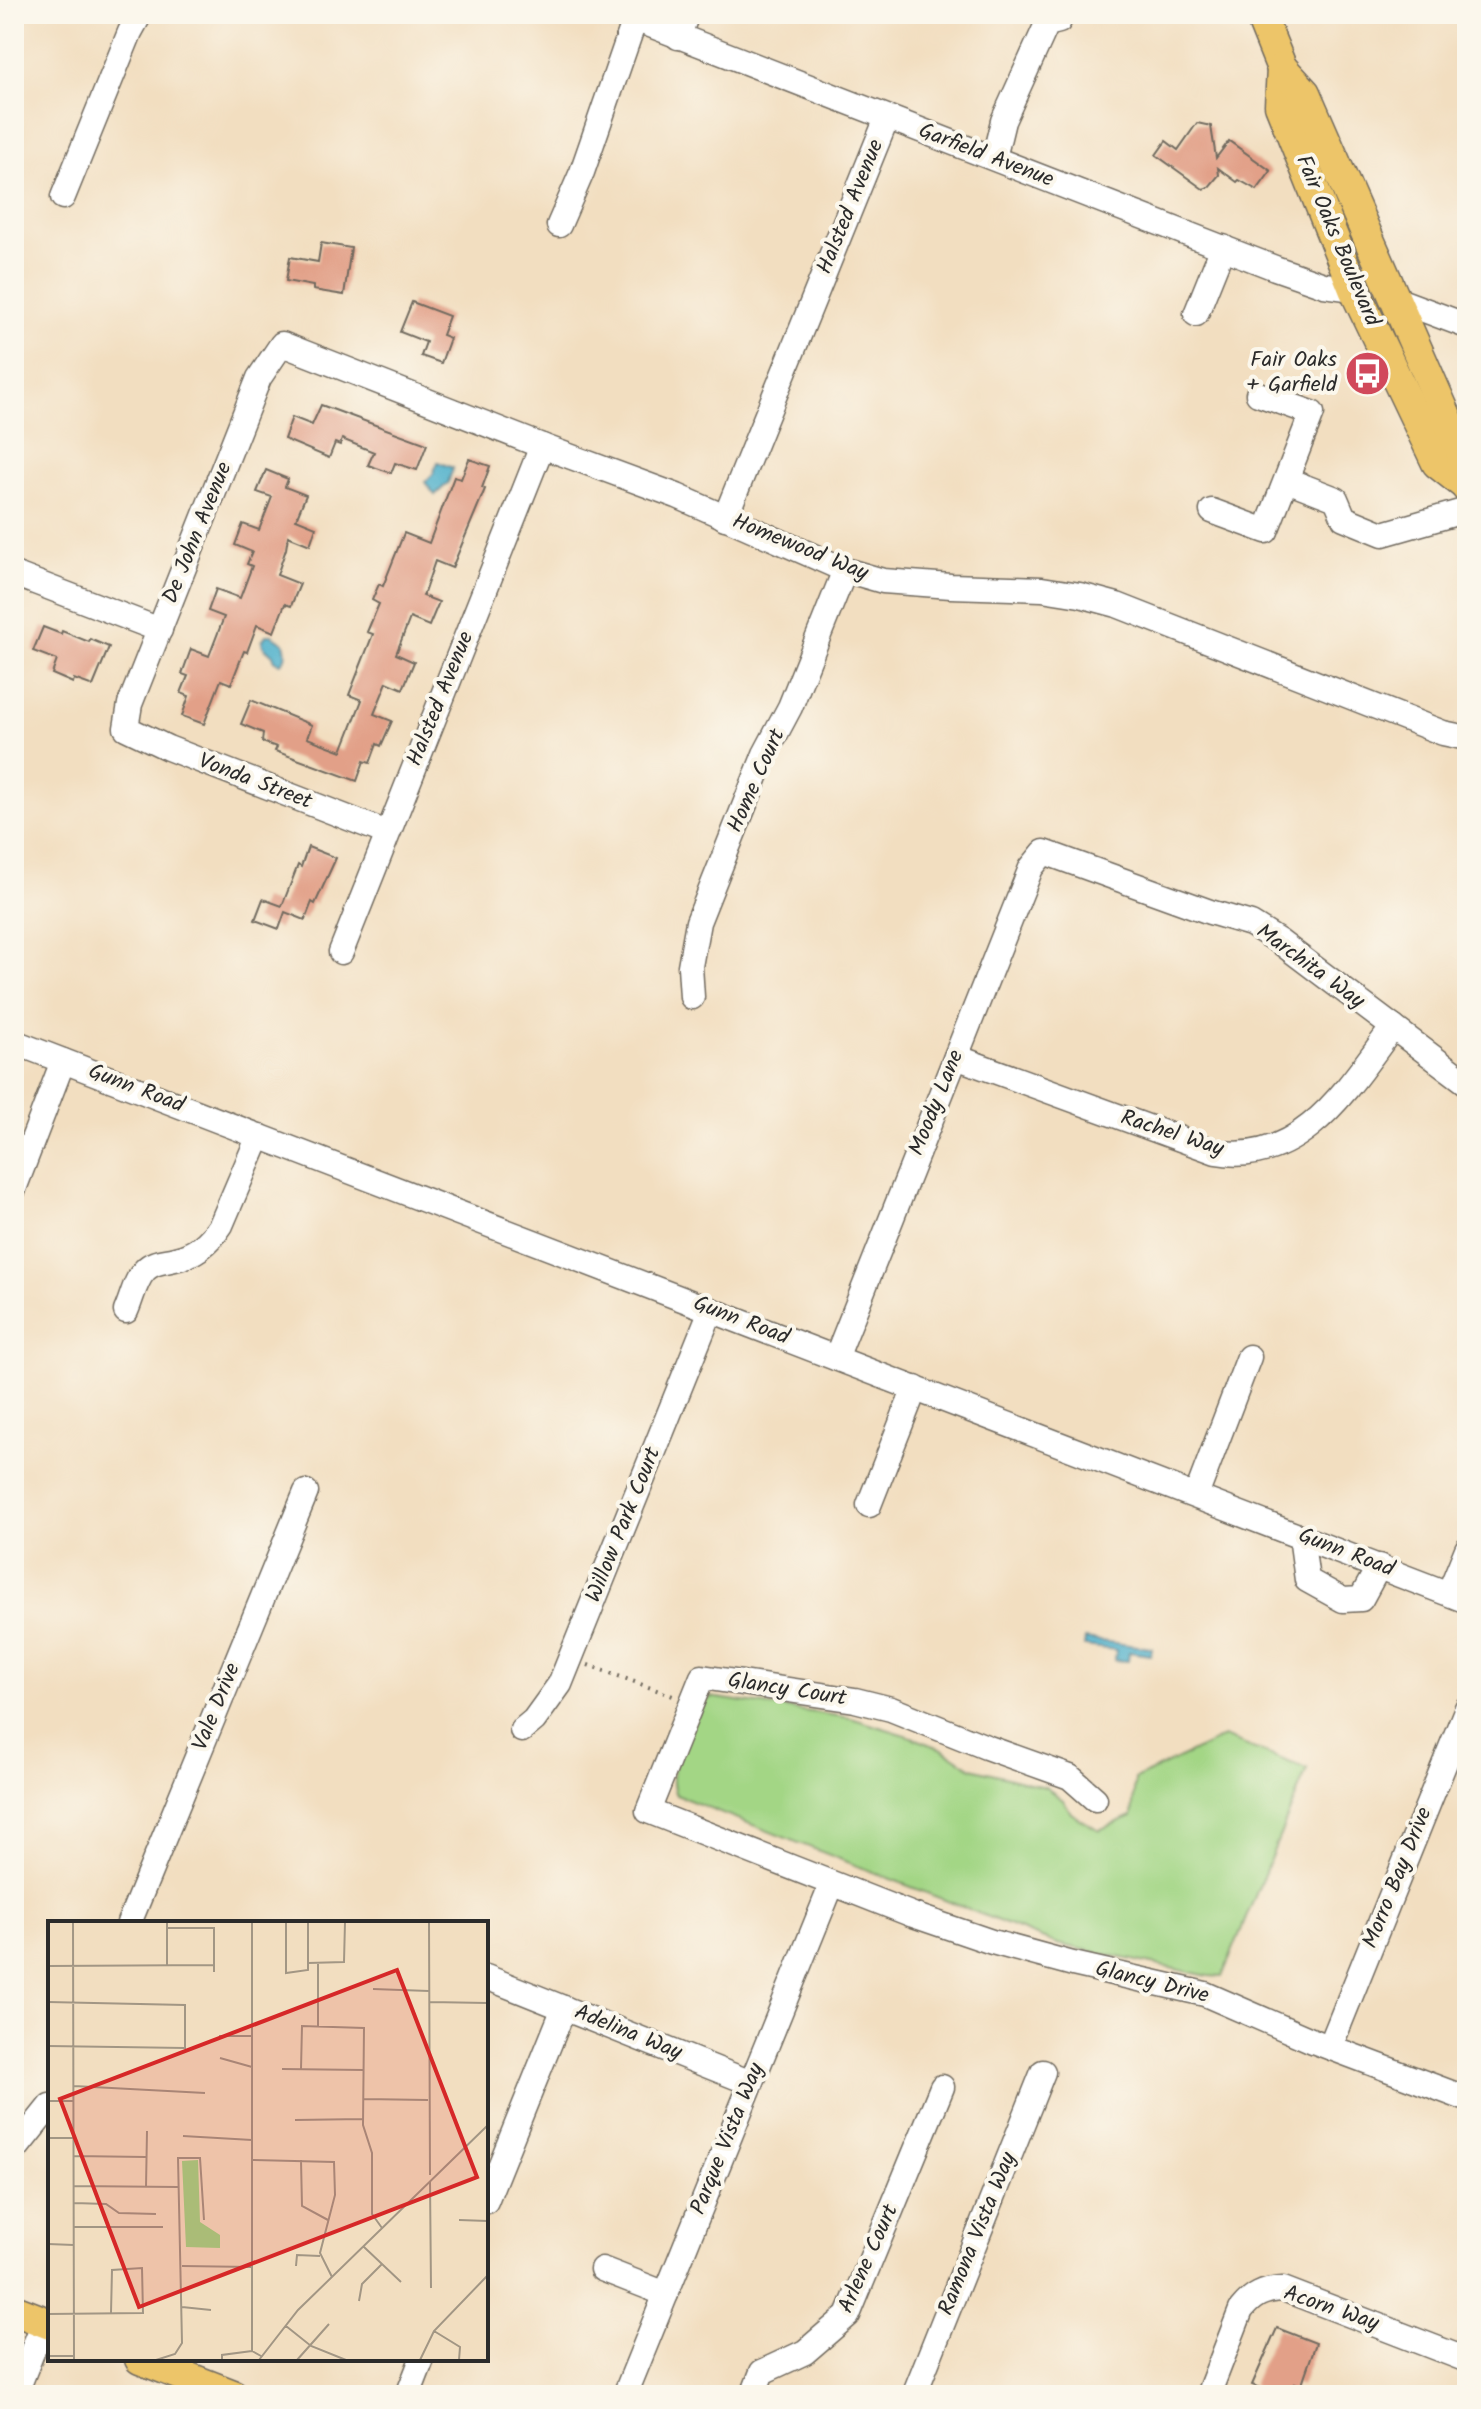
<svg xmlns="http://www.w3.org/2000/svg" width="1481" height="2409" font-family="Kalam,sans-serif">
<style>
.green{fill:#a3d685;stroke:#678058;stroke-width:2}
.water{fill:#4bafca;stroke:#3b6d7a;stroke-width:2}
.building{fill:#e2a088}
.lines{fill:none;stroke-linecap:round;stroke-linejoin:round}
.minor-casing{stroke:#716a5f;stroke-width:27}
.major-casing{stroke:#716a5f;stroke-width:33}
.path{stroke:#716a5f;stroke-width:4;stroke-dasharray:2 6;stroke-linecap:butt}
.minor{stroke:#fff;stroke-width:24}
.major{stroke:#edc569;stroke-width:30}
.labels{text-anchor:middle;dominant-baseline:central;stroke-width:8;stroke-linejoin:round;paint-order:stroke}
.street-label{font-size:22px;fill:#2b2b2b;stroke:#fbf7ec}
.poi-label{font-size:22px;fill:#2b2b2b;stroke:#fbf7ec;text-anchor:end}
.inset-road{fill:none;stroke:#a29684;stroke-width:2}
.view{fill:#d62828;fill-opacity:0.15;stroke:#d62828;stroke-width:4}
.inset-edge{fill:none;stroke:#2b2b2b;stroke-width:4}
</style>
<rect width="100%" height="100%" fill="#fbf7ec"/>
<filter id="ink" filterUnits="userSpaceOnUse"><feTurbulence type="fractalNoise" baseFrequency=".0125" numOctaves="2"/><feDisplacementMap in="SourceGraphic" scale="16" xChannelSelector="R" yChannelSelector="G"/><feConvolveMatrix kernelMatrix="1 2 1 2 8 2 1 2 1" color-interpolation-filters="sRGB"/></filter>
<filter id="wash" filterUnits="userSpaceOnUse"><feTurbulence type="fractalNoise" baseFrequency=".006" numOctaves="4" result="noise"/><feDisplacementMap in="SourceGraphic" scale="32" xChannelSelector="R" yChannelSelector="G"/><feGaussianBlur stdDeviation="1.8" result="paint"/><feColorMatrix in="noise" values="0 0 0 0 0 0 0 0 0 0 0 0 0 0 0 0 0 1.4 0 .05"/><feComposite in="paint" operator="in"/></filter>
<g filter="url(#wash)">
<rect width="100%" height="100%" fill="#f2dec0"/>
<path class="green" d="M710 1697 851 1718 909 1736 942 1749 972 1768 1045 1787 1063 1800 1071 1813 1099 1830 1132 1816 1135 1779 1224 1737 1307 1769 1222 1977 1208 1976 1057 1944 676 1795C663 1767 693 1719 710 1697Z"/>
<g class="water">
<path d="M438 462 453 468 448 483 435 495 425 482 433 474Z"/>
<path d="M266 635H272L284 643C286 650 287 660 280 663L275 661 273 655 263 646 262 641Z"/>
<path d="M1085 1639 1152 1648 1151 1655 1129 1652 1128 1661 1115 1660 1116 1650 1084 1646Z"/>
</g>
<g id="blocks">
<g class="building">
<path d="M1197 123 1211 126 1216 158 1229 141 1271 171 1257 190 1239 180 1237 182 1218 168 1219 175 1209 187 1203 189 1156 155 1166 141 1178 150Z"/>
<path d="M321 243 351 248 344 295 313 290V286L286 281 290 257 318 262Z"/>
<path d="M412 302 449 316 442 335 450 338 441 363 421 356 426 342 400 332Z"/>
<path d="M321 405 427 444 417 470 395 463 391 473 368 465 374 452 342 439 340 445 335 443 329 458 284 439 292 417 312 425Z"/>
<path d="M469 459 490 466 482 488 485 489 452 568 435 561 423 596 439 602 429 626 410 618 396 654 414 662 403 689 387 682 374 714 392 721 381 746 377 744 370 763 364 761 357 781 275 751 277 747 262 742 263 733 241 724 251 700 312 725 307 738 342 751 362 700 349 695 373 634 367 632 379 604 372 600 379 584 383 586 404 533 429 543 454 477 461 479Z"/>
<path d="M266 470 288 479 285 487 306 495 296 519 316 527 310 545 288 536 286 549 277 575 300 584 291 606 285 604 274 632 257 625 247 652 244 651 231 684 221 680 204 724 182 716 189 696 181 693 188 676 182 674 191 649 209 656 224 617 208 611 216 589 240 598 252 566 247 564 252 552 235 545 243 524 259 530 272 497 257 492Z"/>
<path d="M43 627 61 634 62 631 89 642 90 639 109 647 93 686 74 679 73 683 52 674 57 660 33 651Z"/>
<path d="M308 847 336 858 315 904 312 902 305 920 285 912 279 929 255 920 263 899 282 906 298 865 301 867Z"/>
<path d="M1277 2328 1316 2343 1301 2386 1295 2383 1291 2395H1278L1252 2385Z"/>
</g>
</g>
</g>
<g filter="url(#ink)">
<use href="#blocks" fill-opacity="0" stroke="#716a5f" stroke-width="2"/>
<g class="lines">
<defs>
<g id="minor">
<path d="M622 14 1275 268 1324 285 1354 289"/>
<path d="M678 37 687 14"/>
<path d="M994 158 1003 121 1047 24 1059 21 1061 14"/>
<path d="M63 197 130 32 140 14"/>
<path d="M559 225 582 172 635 19"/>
<path d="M1395 299 1467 326"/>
<path d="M1196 314 1223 247"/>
<path d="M1287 480 1336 499 1344 518 1383 534 1467 510"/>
<path d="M1212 511 1266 531 1312 413 1258 394"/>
<path d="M725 518 887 118"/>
<path d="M14 574 160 630"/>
<path d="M387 833 168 748 126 728 130 704 259 378 282 344 542 446 677 496 845 570 883 581 951 586 1042 589 1080 595 1117 605 1443 733 1467 738"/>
<path d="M341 952 542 446"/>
<path d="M692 997 690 966 698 922 765 754 790 707 845 570"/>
<path d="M14 1042 1467 1601"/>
<path d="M956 1057 1216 1152C1301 1167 1348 1087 1393 1027"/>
<path d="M14 1189 63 1061"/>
<path d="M126 1311C132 1298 135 1280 145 1270 153 1261 164 1262 175 1259 195 1255 210 1242 221 1225L259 1136"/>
<path d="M836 1358 1031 868 1044 852 1210 912 1251 924 1280 942 1467 1083"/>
<path d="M1196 1496 1249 1357"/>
<path d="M869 1505 915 1388"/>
<path d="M1301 1536 1307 1580 1343 1600 1361 1599 1379 1566"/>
<path d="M1449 1593 1467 1549"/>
<path d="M522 1730 534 1720 560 1684 711 1310"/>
<path d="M1095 1799 1070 1777 986 1747 891 1709 855 1700 702 1677 648 1811 913 1915 992 1942 1073 1964 1205 1994 1313 2041 1467 2099"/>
<path d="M129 1923 306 1492"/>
<path d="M486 1977 751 2083"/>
<path d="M1330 2047 1467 1708"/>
<path d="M14 2151 50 2106"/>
<path d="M486 2201 564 2008"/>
<path d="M602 2269 666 2294"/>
<path d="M15 2395 44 2322"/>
<path d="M408 2395 422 2359"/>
<path d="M625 2395 832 1884"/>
<path d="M753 2395 762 2372 805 2352 848 2315 942 2087"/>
<path d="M914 2395 1043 2072"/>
<path d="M1208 2395 1241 2310C1253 2295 1263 2290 1283 2289L1467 2360"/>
</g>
<g id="major">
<path d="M1260 14 1289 86"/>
<path d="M1282 68 1280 105 1354 289 1437 463 1465 485"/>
<path d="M1282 68 1305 93 1461 450 1467 488"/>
<path d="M14 2310 50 2324"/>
<path d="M140 2359 233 2395"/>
</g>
</defs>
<use href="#minor" class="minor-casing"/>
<use href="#major" class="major-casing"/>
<path class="path" d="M588 1665 673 1696"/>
<use href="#minor" class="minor"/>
<use href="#major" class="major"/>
</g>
</g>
<defs>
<symbol id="bus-disc" viewBox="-11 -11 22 22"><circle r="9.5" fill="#d1495b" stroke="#fbf7ec"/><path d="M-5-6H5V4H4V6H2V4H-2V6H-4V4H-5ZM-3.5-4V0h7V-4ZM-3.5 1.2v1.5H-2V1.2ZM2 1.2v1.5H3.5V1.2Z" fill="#fff"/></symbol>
</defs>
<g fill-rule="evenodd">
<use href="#bus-disc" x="1342" y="348" width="51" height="51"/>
</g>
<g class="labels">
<g class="street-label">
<text transform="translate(986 156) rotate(21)">Garfield Avenue</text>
<text transform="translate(851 207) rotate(-68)">Halsted Avenue</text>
<text transform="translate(1337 241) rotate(67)">Fair Oaks Boulevard</text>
<text transform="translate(198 533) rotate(-68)">De John Avenue</text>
<text transform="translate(800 548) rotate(22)">Homewood Way</text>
<text transform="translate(441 699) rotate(-68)">Halsted Avenue</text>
<text transform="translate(757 781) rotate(-66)">Home Court</text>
<text transform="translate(255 782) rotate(21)">Vonda Street</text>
<text transform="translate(1310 967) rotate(36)">Marchita Way</text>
<text transform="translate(136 1089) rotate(21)">Gunn Road</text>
<text transform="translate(937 1103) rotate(-68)">Moody Lane</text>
<text transform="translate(1172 1134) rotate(18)">Rachel Way</text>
<text transform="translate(741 1321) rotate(21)">Gunn Road</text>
<text transform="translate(624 1525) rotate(-68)">Willow Park Court</text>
<text transform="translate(1346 1553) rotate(21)">Gunn Road</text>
<text transform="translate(787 1690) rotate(9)">Glancy Court</text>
<text transform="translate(217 1707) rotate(-68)">Vale Drive</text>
<text transform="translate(1398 1878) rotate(-68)">Morro Bay Drive</text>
<text transform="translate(1152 1983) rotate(14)">Glancy Drive</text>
<text transform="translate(628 2033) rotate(22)">Adelina Way</text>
<text transform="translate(728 2139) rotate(-68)">Parque Vista Way</text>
<text transform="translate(978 2234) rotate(-68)">Ramona Vista Way</text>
<text transform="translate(869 2259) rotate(-66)">Arlene Court</text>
<text transform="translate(1331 2309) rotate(19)">Acorn Way</text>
</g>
<g class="poi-label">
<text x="1337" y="360">Fair Oaks<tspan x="1337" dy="25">+ Garfield</tspan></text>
</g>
</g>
<g transform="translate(48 1921)">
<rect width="440" height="440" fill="#f2dec0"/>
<path d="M150 239 152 301 172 314V327L138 326 134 240Z" fill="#a3d685"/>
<path class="inset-road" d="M25 1 26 439M119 1V45M204 1V430L213 435M238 1V52L260 49V1M381 1 382 254M119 7H166V51M260 42 296 41 297 1M0 45 166 44M325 68 381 70M0 81 137 84V127L0 125M381 81 440 82M270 105V42M171 115H204M172 137 204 146M234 148 316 149M253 148 254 105 316 107 315 204 324 232V293L334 307M26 165 157 172M316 178 380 179M0 180H25M247 199 315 198M135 215 204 219M0 217H26M26 235 98 236M204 239 286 241 287 274 272 332 284 356M253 239 254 285 280 299M382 260 383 367M26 265 130 266M98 266 99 210M26 282 58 283 71 292 108 293M411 299 440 300M26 306H115M0 323 26 324M316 326 353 361M134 345 204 346M248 345 249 334 272 335M311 380 314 363 334 343M134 386 163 389M0 393 95 392 94 347 64 349 63 392M238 405 263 425 298 439M386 410 412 426 411 439M0 435H26M108 439 127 433 134 422 130 237H152L156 299M174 439V434L204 430M211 439 250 389 440 204M249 439 281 403M372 439 386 410 440 354"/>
<path class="view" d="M349 49 429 256 91 386 12 178Z"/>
<rect width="440" height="440" class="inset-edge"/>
</g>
<rect width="1481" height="2409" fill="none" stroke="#fbf7ec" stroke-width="48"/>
</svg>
